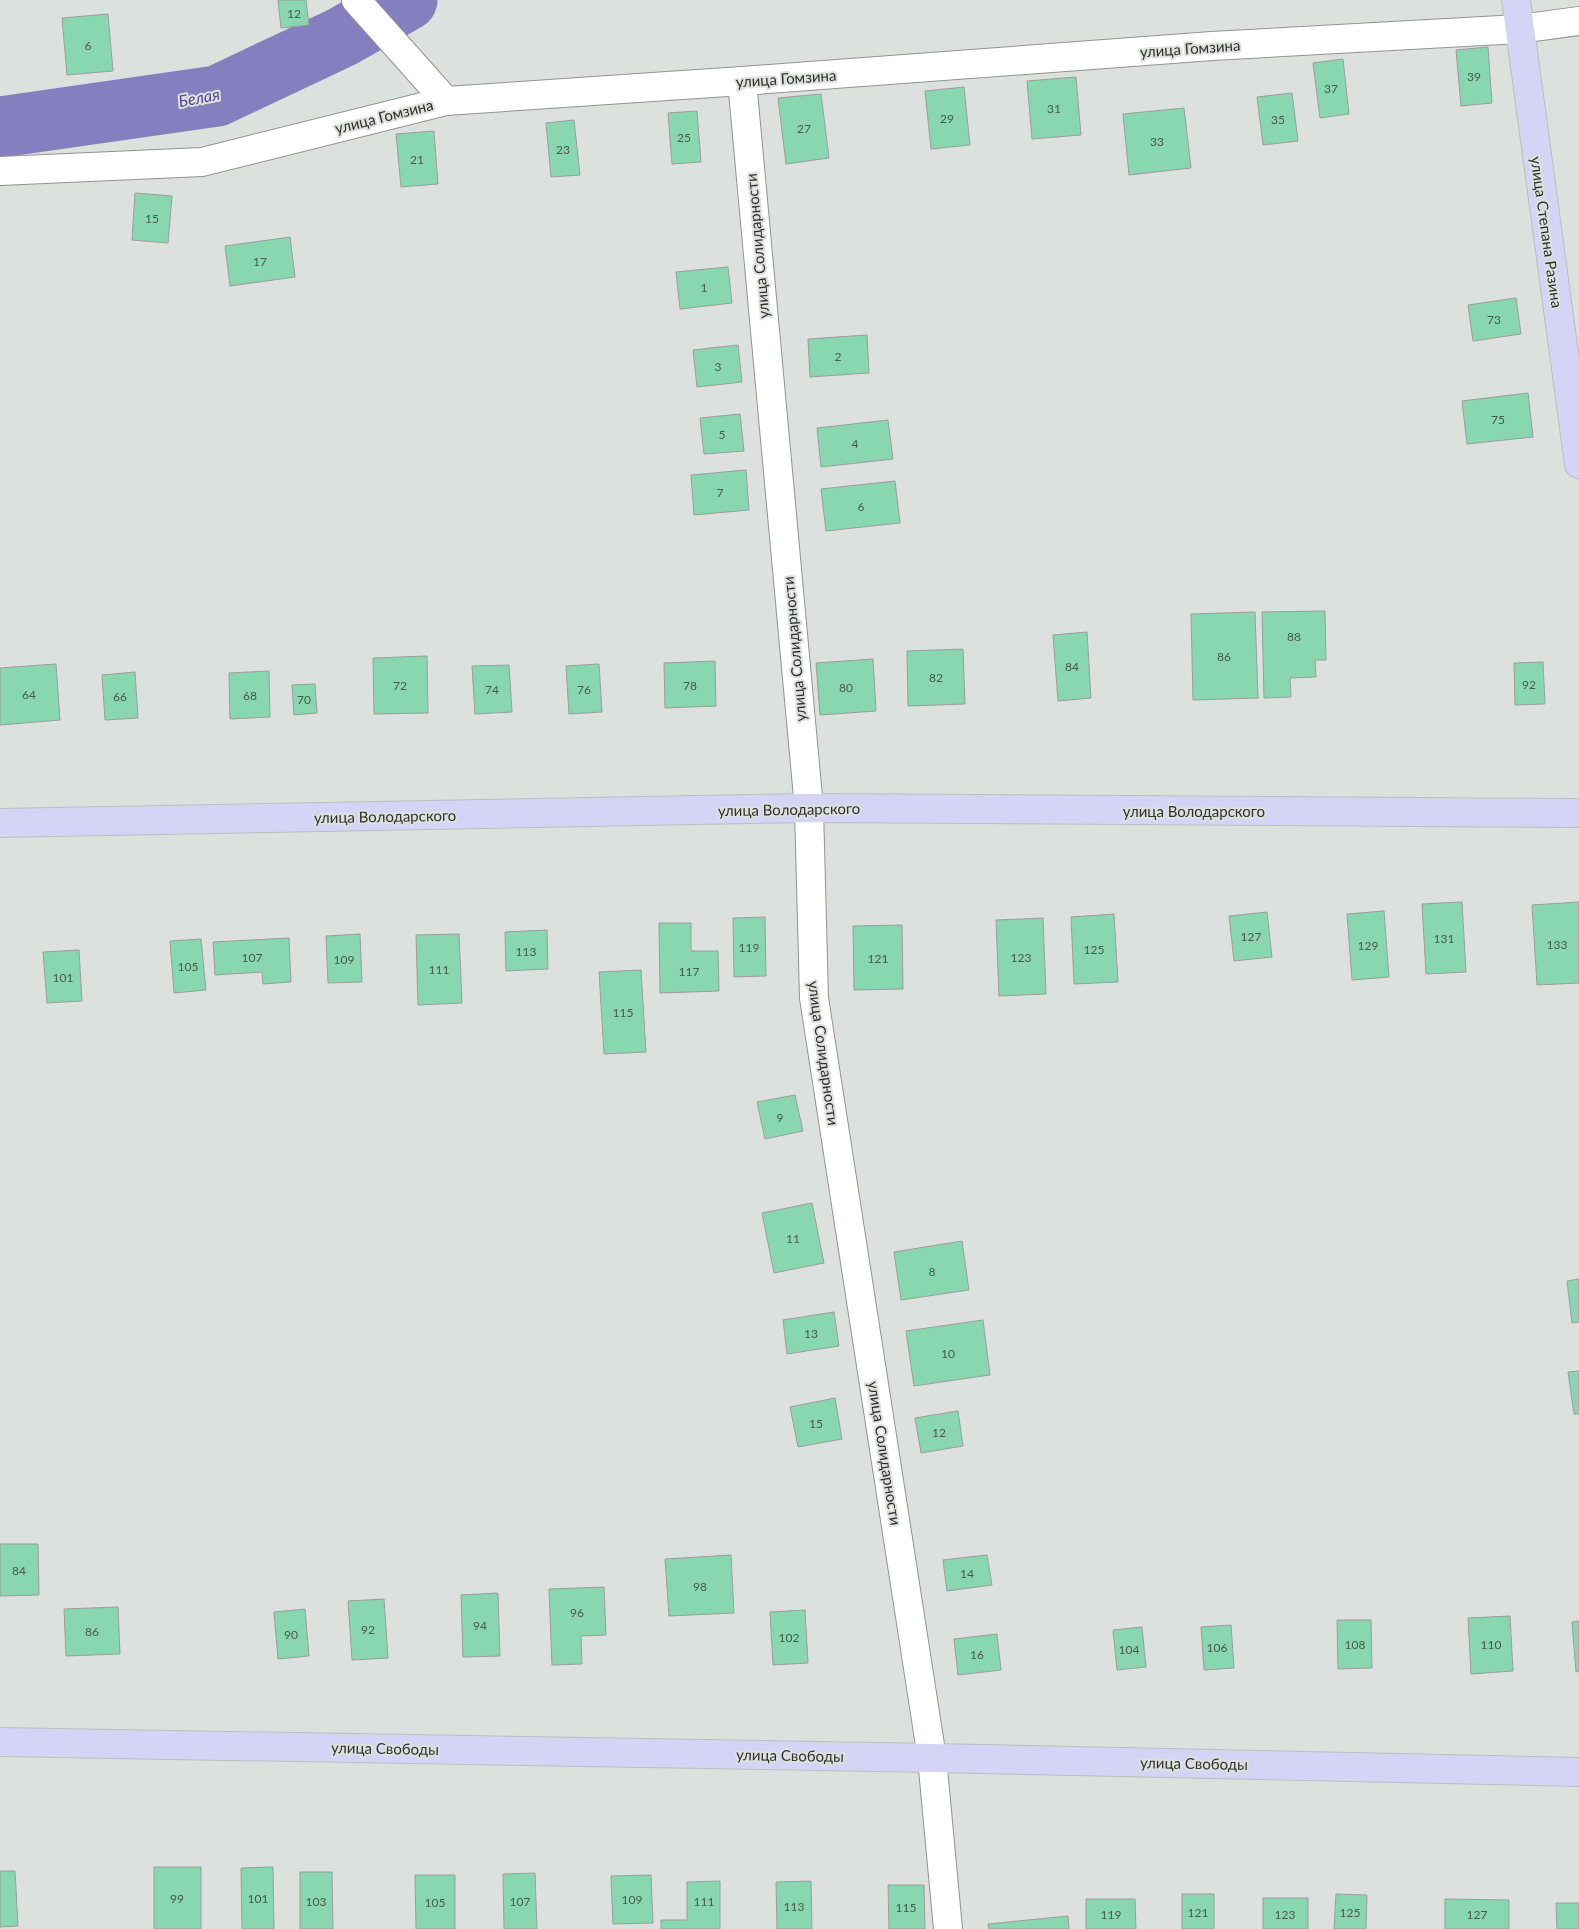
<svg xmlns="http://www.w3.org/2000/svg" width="1579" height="1929" font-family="Lato,sans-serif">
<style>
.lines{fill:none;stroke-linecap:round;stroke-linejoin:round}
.river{stroke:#857fbf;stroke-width:61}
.building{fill:#89d7b0;stroke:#9a9e9c}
.minor-casing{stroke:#919492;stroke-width:30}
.major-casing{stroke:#bcbdbc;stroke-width:30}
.minor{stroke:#fff;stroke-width:28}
.major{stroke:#d6d4f6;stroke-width:28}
.labels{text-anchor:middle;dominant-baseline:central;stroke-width:4;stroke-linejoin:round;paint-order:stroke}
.number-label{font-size:12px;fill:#465a4f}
.street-label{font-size:15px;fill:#2f302f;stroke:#dce1de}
.water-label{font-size:16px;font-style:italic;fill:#524494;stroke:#dce1de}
</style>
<rect width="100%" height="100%" fill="#dce1de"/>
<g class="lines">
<path class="river" d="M0 127 217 96 342 37 407 0"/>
</g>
<g class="building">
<path d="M278 0H306L309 25 281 28Z"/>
<path d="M108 14 113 71 67 75 62 18Z"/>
<path d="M1488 47 1492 103 1461 106 1456 50Z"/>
<path d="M1343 59 1349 114 1320 118 1313 63Z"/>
<path d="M1076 77 1081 135 1032 139 1027 81Z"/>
<path d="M964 87 970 145 931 149 925 91Z"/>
<path d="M1292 93 1298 141 1263 145 1257 97Z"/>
<path d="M821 94 829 158 786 164 778 98Z"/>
<path d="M1184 108 1191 168 1129 175 1123 114Z"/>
<path d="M697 111 701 162 672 164 668 113Z"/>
<path d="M574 120 580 175 551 177 546 123Z"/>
<path d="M434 131 438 184 401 187 396 134Z"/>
<path d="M135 193 172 196 168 243 132 240Z"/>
<path d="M290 237 295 277 230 286 225 246Z"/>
<path d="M728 267 732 303 680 309 676 272Z"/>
<path d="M1516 298 1521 334 1473 341 1468 305Z"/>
<path d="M867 335 869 373 810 377 808 339Z"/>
<path d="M738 345 742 382 697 387 693 350Z"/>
<path d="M1528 393 1533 437 1467 444 1462 401Z"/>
<path d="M740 414 744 451 704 454 700 418Z"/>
<path d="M888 420 893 459 821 467 817 428Z"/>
<path d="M746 470 749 510 694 515 691 475Z"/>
<path d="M895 481 900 523 826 531 821 489Z"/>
<path d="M1325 611 1326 660H1315L1316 677 1290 678 1291 697 1264 698 1262 612Z"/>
<path d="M1255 612 1258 698 1193 700 1191 614Z"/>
<path d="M1087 632 1091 698 1058 701 1053 635Z"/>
<path d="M963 649 965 704 908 706 907 651Z"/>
<path d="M427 656 428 713 374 714 373 658Z"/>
<path d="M873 659 876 711 820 715 816 663Z"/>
<path d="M715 661 716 706 665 708 664 663Z"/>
<path d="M1543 662 1545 704 1515 705 1514 663Z"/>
<path d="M56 664 60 720 0 725V668Z"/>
<path d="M599 664 602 712 569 714 566 666Z"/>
<path d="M509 665 512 712 475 714 472 666Z"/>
<path d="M269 671 270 717 230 719 229 673Z"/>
<path d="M135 672 138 718 105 720 102 675Z"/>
<path d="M315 684 317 713 294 715 292 685Z"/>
<path d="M1462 902 1466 972 1426 974 1422 904Z"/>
<path d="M1579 902V983L1537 985 1532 905Z"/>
<path d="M1384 911 1389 977 1352 980 1347 914Z"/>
<path d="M1267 912 1272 957 1234 961 1229 916Z"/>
<path d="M1114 914 1118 982 1074 984 1071 917Z"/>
<path d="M765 917 766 976 734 977 733 918Z"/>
<path d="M1043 918 1046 994 999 996 996 920Z"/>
<path d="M659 923H691V951H718L719 991 660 993Z"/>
<path d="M902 925 903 989 854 990 853 926Z"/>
<path d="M547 930 548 969 506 971 505 932Z"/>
<path d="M360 934 362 982 328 983 326 936Z"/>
<path d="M459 934 462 1003 418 1005 416 935Z"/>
<path d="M289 938 291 982 263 984 262 972 215 975 213 942Z"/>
<path d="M201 939 206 990 174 993 170 941Z"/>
<path d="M79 950 82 1001 47 1003 43 952Z"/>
<path d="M641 970 646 1052 604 1054 599 972Z"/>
<path d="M795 1095 803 1131 765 1139 757 1102Z"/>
<path d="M812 1203 824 1263 774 1273 762 1213Z"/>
<path d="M962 1241 969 1290 901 1300 894 1252Z"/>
<path d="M1579 1279V1322L1572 1323 1567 1281Z"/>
<path d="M834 1312 839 1346 787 1354 783 1320Z"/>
<path d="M983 1320 990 1375 914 1386 906 1331Z"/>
<path d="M1579 1371V1414H1574L1568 1372Z"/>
<path d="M835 1398 842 1439 798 1447 790 1407Z"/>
<path d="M958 1411 963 1446 921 1453 915 1418Z"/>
<path d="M0 1544H38L39 1595 0 1596Z"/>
<path d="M731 1555 734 1613 669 1616 665 1559Z"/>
<path d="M987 1555 992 1585 947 1591 943 1560Z"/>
<path d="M604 1587 606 1635 581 1636 582 1664 552 1665 549 1589Z"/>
<path d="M498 1593 500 1656 463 1657 461 1595Z"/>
<path d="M384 1599 388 1658 352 1660 348 1601Z"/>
<path d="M118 1607 120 1654 66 1656 64 1609Z"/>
<path d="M305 1609 309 1656 278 1659 274 1612Z"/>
<path d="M805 1610 808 1663 773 1665 770 1612Z"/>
<path d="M1510 1616 1513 1671 1471 1674 1468 1618Z"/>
<path d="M1337 1620H1371L1372 1668 1338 1669Z"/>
<path d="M1579 1621V1671L1576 1672 1572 1622Z"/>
<path d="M1231 1625 1234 1668 1204 1670 1201 1627Z"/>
<path d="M1142 1627 1146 1667 1117 1670 1113 1630Z"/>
<path d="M997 1634 1001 1670 958 1675 954 1639Z"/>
<rect x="154" y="1867" width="47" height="62"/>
<path d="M273 1867 274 1929H242L241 1868Z"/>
<path d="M0 1871H15L18 1926 0 1927Z"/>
<path d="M300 1872H332L333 1929H300Z"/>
<path d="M535 1873 537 1929H504L503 1874Z"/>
<path d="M415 1875H455V1929H416Z"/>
<path d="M651 1875 653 1923 613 1924 611 1876Z"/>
<path d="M720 1881V1929H661V1920H687V1882Z"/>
<path d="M811 1881 812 1929H777L776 1882Z"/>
<path d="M888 1885H924L925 1929H889Z"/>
<rect x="1182" y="1894" width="32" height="35"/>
<path d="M1336 1894 1367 1895 1366 1929H1334Z"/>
<rect x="1263" y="1898" width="45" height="31"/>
<path d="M1086 1899H1135L1136 1929H1086Z"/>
<path d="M1445 1899 1509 1900V1929H1445Z"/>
<path d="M1556 1903H1579V1929H1557Z"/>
<path d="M1068 1916 1069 1929H989L988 1924Z"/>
</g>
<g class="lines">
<defs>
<g id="minor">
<path d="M356 0 446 101"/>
<path d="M742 81 809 808 814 998 932 1758 948 1929"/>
<path d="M0 171 202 162 446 101 742 81 1212 46 1519 29 1579 21"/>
</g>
<g id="major">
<path d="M1516 0 1579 464"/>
<path d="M0 823 809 808 1579 813"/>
<path d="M0 1742 932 1758 1579 1772"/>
</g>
</defs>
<use href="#minor" class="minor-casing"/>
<use href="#major" class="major-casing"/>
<use href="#minor" class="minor"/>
<use href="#major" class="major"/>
</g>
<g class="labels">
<g class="number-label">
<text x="294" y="13">12</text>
<text x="88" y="45">6</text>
<text x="1474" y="76">39</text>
<text x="1331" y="88">37</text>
<text x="1054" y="108">31</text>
<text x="947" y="118">29</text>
<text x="1278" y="119">35</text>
<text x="804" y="128">27</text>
<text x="684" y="137">25</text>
<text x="1157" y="141">33</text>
<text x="563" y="149">23</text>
<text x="417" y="159">21</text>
<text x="152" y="218">15</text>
<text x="260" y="261">17</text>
<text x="704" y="287">1</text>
<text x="1494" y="319">73</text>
<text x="838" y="356">2</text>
<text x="718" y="366">3</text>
<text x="1498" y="419">75</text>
<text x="722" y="434">5</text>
<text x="855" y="443">4</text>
<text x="720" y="492">7</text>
<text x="861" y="506">6</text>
<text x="1294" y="636">88</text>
<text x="1224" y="656">86</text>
<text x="1072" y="666">84</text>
<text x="936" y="677">82</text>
<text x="1529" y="684">92</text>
<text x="400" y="685">72</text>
<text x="690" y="685">78</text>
<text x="846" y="687">80</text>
<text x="492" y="689">74</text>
<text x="584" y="689">76</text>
<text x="29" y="694">64</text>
<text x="250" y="695">68</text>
<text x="120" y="696">66</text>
<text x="304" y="699">70</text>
<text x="1251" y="936">127</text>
<text x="1444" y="938">131</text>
<text x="1557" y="944">133</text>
<text x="1368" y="945">129</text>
<text x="749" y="947">119</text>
<text x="1094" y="949">125</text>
<text x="526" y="951">113</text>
<text x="252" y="957">107</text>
<text x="1021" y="957">123</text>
<text x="878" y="958">121</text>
<text x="344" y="959">109</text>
<text x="188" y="966">105</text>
<text x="439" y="969">111</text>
<text x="689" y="971">117</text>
<text x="63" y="977">101</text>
<text x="623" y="1012">115</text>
<text x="780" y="1117">9</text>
<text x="793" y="1238">11</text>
<text x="932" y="1271">8</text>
<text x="811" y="1333">13</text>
<text x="948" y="1353">10</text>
<text x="816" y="1423">15</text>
<text x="939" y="1432">12</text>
<text x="19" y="1570">84</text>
<text x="967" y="1573">14</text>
<text x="700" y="1586">98</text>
<text x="577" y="1612">96</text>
<text x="480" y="1625">94</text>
<text x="368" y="1629">92</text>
<text x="92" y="1631">86</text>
<text x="291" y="1634">90</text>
<text x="789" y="1637">102</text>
<text x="1355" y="1644">108</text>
<text x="1491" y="1644">110</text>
<text x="1217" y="1647">106</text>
<text x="1129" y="1649">104</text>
<text x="977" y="1654">16</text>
<text x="177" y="1898">99</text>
<text x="258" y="1898">101</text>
<text x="632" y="1899">109</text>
<text x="316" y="1901">103</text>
<text x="520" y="1901">107</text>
<text x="704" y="1901">111</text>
<text x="435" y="1902">105</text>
<text x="794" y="1906">113</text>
<text x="906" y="1907">115</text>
<text x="1198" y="1912">121</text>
<text x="1350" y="1912">125</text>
<text x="1111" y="1914">119</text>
<text x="1285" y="1914">123</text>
<text x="1477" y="1914">127</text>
</g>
<g class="street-label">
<text transform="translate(1190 48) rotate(-4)">улица Гомзина</text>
<text transform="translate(786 78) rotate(-4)">улица Гомзина</text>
<text transform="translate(384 116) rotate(-14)">улица Гомзина</text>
<text transform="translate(1547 232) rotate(82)">улица Степана Разина</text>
<text transform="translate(757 246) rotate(-95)">улица Солидарности</text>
<text transform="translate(794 649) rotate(-95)">улица Солидарности</text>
<text transform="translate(789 809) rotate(-1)">улица Володарского</text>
<text x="1194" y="811">улица Володарского</text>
<text transform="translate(385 816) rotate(-1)">улица Володарского</text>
<text transform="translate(824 1053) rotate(82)">улица Солидарности</text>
<text transform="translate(885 1453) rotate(81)">улица Солидарности</text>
<text transform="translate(385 1748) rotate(1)">улица Свободы</text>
<text transform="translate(790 1755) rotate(1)">улица Свободы</text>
<text transform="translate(1194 1763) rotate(1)">улица Свободы</text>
</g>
<g class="water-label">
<text transform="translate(199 97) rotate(-11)">Белая</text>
</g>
</g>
</svg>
